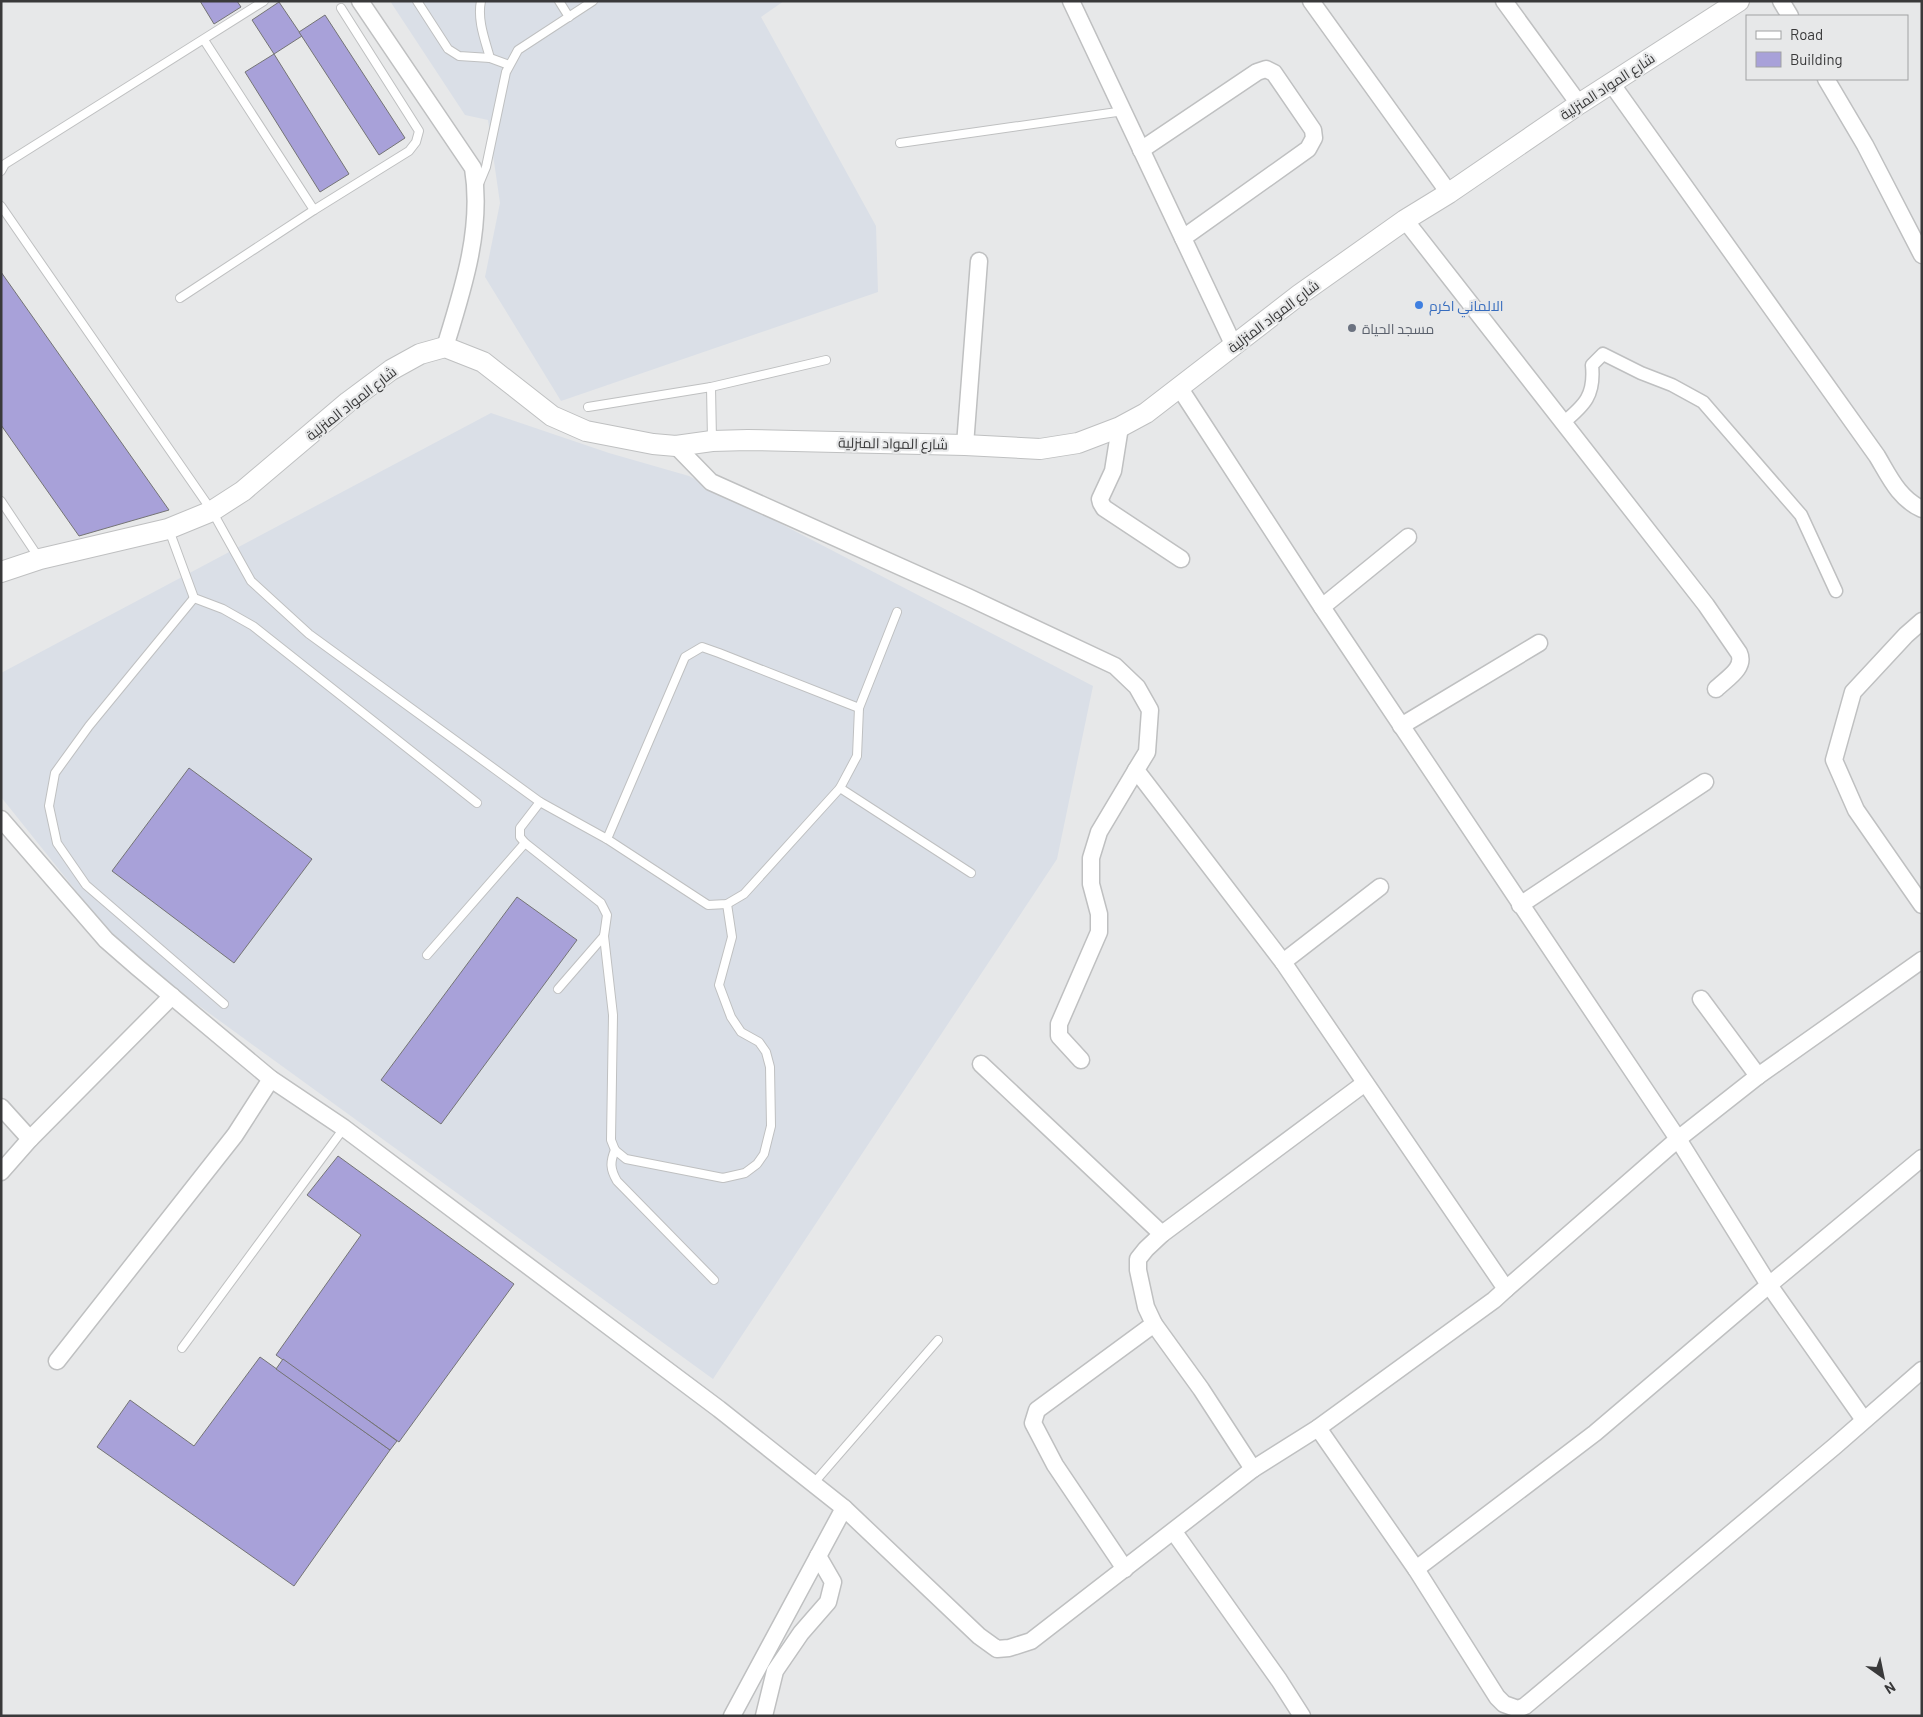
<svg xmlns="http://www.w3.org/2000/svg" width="1923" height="1717" font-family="Barlow,Cairo,sans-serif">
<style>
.built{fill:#dadfe7}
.building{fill:#a8a1d9;stroke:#747475}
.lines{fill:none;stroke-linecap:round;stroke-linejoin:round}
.service-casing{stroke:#bfc0c1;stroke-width:10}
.pedestrian-casing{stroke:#bfc0c1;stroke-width:15}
.minor-casing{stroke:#bfc0c1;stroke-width:19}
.tertiary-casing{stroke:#bfc0c1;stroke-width:22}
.service{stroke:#fff;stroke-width:8}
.pedestrian{stroke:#fff;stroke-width:12}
.minor{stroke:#fff;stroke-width:16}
.tertiary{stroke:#fff;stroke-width:20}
.shop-dot{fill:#3f7fe0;stroke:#e7e8e9;stroke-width:2}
.worship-dot{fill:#6b7280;stroke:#e7e8e9;stroke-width:2}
.labels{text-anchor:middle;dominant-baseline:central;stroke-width:4.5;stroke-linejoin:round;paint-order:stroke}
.street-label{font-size:14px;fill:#39393a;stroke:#e7e8e9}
.shop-label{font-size:14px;fill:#366cbe;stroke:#e7e8e9;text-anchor:start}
.worship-label{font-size:14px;fill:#5b616d;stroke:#e7e8e9;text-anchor:start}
</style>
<rect width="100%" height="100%" fill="#e7e8e9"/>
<g class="built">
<path d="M390 1H784L761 17 876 226 878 292 561 401 485 277 500 203 488 120 465 115Z"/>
<path d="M491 413 609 453 689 476 1093 686 1057 859 713 1379 125 952 1 797V673Z"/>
</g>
<g class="building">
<path d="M200 1H237L241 7 214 24Z"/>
<path d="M279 2 302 36 274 54 252 20Z"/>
<path d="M325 15 405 138 379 155 299 32Z"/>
<path d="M274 54 349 174 320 192 245 72Z"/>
<path d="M1 272 169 510 79 536 1 425Z"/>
<path d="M189 768 312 859 234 963 112 871Z"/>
<path d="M517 897 577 940 441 1124 381 1080Z"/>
<path d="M338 1156 514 1284 399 1442 276 1355 361 1235 307 1195Z"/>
<path d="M260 1357 390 1450 294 1586 97 1447 130 1400 194 1446Z"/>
<path d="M283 1359 397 1441 390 1450 276 1369Z"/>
</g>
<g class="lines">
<defs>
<g id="service">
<path d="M417 1 448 49 459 56 490 58 509 65"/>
<path d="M481 1C477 20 485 40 490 58"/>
<path d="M559 1 569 17"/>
<path d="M204 40 314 210"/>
<path d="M900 143 1124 111"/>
<path d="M1 171 5 164 264 1"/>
<path d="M479 184 486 167 506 72 518 50 593 1"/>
<path d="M1 206 212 511 251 581 309 634 540 802 607 839 708 905 727 904 744 894 840 788 857 756 859 708 897 612"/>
<path d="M180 298 314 210 409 151 416 142 419 131 341 8"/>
<path d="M711 387 712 440"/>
<path d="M588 407 711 387 826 360"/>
<path d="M1 501 39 558"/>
<path d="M169 530 194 598 223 609 253 626 477 803"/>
<path d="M194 598 89 726 55 773 49 806 57 843 86 885 224 1004"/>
<path d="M840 788 971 873"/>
<path d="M540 802 520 828V837L525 843 601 903 607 915 604 936 558 989"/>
<path d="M607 839 685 657 702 647 719 653 859 708"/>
<path d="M604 936 613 1015 611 1140 615 1150 626 1159 723 1178 745 1173 757 1164 764 1154 771 1126 770 1067 766 1052 759 1042 741 1032 731 1017 719 985 732 937 727 904"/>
<path d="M427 955 525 843"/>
<path d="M615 1150C610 1162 610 1169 617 1181L714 1280"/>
<path d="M182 1348 344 1128"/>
<path d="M813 1484 938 1340"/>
</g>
<path id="pedestrian" d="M1563 423C1585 405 1595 395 1592 365L1603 354 1641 373 1672 385 1703 402 1801 515 1836 591"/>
<g id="minor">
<path d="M360 1 473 168C483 228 463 289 445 347"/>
<path d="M1071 1 1234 346"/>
<path d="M1311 1 1449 193"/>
<path d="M1504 1 1579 104"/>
<path d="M1781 1 1790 16"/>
<path d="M1826 79 1865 145 1922 255"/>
<path d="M1611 83 1877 456C1889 476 1899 499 1922 509"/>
<path d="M1141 150 1257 72 1266 69 1274 73 1313 130 1314 138 1308 149 1183 238"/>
<path d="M1405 220 1706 605 1739 653C1746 668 1726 679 1716 689"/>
<path d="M1179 387 1322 607 1678 1139 1769 1285 1864 1420"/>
<path d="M1120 427 1113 471 1100 499 1101 503 1104 508 1181 559"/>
<path d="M965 445 979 261"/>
<path d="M1322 607 1408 537"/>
<path d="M1922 621 1906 635 1853 692 1834 760 1856 810 1922 905"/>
<path d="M1401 726 1539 643"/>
<path d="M1 819 106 940 137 967 271 1079 344 1128 719 1409 844 1508 979 1636 997 1649 1009 1648 1031 1641 1253 1469 1318 1428 1494 1300 1506 1289 1283 962 1136 770 1147 752 1150 710 1137 687 1115 666 968 597 711 482 676 446"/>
<path d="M1520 905 1705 782"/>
<path d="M1283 962 1380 887"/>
<path d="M1701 999 1758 1076"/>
<path d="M1081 1060 1059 1036V1024L1099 932V914L1091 884V858L1099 832 1136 770"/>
<path d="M981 1064 1162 1234"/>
<path d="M1 1107 30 1139"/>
<path d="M1 1172 30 1139 172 996"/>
<path d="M1506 1289 1678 1139 1758 1076 1922 960"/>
<path d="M57 1361 235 1135 271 1079"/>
<path d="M1318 1428 1416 1569 1497 1697 1504 1704 1518 1709 1525 1706 1835 1446 1922 1370"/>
<path d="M1253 1469 1201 1389 1154 1324 1146 1307 1138 1270V1259L1146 1249 1162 1234 1365 1083"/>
<path d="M1174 1532 1279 1680 1302 1716"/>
<path d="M1125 1569 1055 1465 1033 1423 1037 1410 1154 1324"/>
<path d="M1416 1569 1595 1433 1769 1285 1922 1158"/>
<path d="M732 1716 844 1508"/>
<path d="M764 1716 775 1671 801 1633 828 1602 833 1582 818 1556"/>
</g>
<path id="tertiary" d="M1 572 40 559 168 529 212 511 243 491 348 402 391 370 420 354 445 347 483 362 552 416 586 431 653 444 676 446 712 441 748 440 965 445 1040 449 1078 443 1120 427 1146 413 1299 295 1405 220 1449 193 1579 104 1739 1"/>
</defs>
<use href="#service" class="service-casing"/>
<use href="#pedestrian" class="pedestrian-casing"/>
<use href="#minor" class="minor-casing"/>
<use href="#tertiary" class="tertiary-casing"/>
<use href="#service" class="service"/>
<use href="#pedestrian" class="pedestrian"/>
<use href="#minor" class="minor"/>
<use href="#tertiary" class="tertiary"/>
</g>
<circle class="shop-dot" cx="1419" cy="305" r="5"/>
<circle class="worship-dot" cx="1352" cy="328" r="5"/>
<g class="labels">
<g class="street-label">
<text transform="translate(1607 86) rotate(-33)">شارع المواد المنزلية</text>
<text transform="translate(1273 316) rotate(-37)">شارع المواد المنزلية</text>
<text transform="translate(351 403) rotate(-38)">شارع المواد المنزلية</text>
<text transform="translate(893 443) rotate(1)">شارع المواد المنزلية</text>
</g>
<g class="shop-label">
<text x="1429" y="305">الالماني اكرم</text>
</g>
<g class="worship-label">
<text x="1362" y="328">مسجد الحياة</text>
</g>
</g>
<rect width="1923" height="1717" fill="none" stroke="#39393a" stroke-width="5"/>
<rect x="1746" y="15" width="162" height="65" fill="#e7e8e9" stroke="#a1a2a3"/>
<rect x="1756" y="31" width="25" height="8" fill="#ffffff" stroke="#a1a2a3"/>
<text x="1790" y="40" font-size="15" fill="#39393a">Road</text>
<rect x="1756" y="52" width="25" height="15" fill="#a8a1d9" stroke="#a1a2a3"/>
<text x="1790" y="65" font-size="15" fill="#39393a">Building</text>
<g transform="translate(1883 1677) rotate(147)" stroke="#e7e8e9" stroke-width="4" paint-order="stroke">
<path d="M0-4L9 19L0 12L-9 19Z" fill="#39393a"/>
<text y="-8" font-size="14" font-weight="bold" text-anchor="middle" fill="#39393a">N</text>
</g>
</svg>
